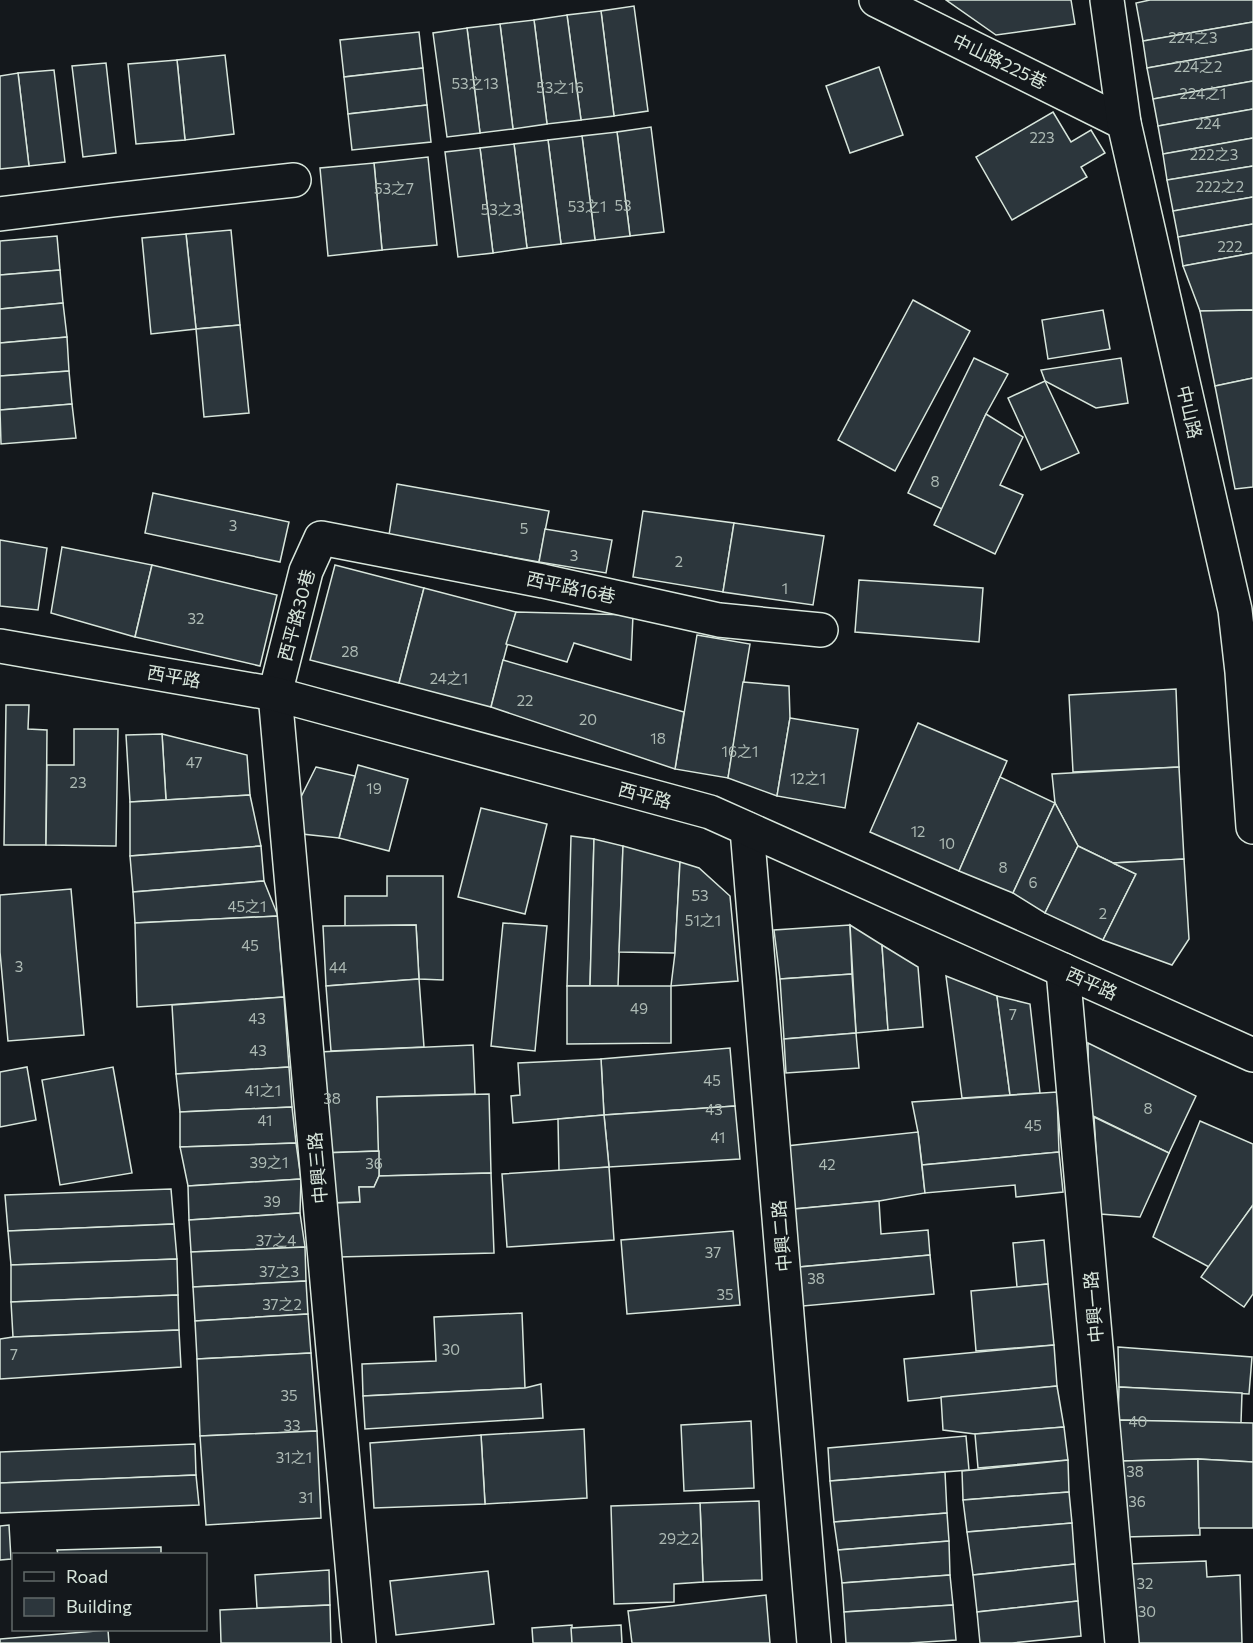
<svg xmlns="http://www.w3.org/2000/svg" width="1253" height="1643" font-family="Commissioner,'Noto Sans TC',sans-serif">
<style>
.building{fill:#2c363c;stroke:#d8e6dc;stroke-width:1.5}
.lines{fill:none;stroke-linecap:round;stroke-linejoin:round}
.minor-casing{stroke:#d8e6dc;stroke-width:36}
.major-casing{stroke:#d8e6dc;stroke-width:36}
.minor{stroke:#14181c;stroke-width:33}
.major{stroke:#14181c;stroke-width:33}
.labels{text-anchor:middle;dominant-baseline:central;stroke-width:4.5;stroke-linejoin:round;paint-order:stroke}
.number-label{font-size:15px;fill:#adbab4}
.street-label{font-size:18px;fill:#d8e6dc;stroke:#14181c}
</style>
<rect width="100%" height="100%" fill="#14181c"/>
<g class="building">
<path d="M946 0H1071L1075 24 996 35Z"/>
<path d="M1150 0H1253V22L1143 41 1136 3Z"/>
<path d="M634 6 648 111 614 116 601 11Z"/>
<path d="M601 11 614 116 581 120 567 15Z"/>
<path d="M567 15 581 120 547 124 534 20Z"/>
<path d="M534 20 547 124 513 129 500 24Z"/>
<path d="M1253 22V49L1147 68 1143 41Z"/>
<path d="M500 24 513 129 480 133 467 28Z"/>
<path d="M467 28 480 133 447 137 433 33Z"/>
<path d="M419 32 423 68 344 77 340 40Z"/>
<path d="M1253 49V81L1153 99 1147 68Z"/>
<path d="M225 55 234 134 185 140 177 60Z"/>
<path d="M177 60 185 140 136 144 128 64Z"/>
<path d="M106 63 116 153 83 157 72 66Z"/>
<path d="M879 67 903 135 850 153 826 86Z"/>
<path d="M423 68 427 105 348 114 344 77Z"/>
<path d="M54 70 65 162 29 166 18 73Z"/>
<path d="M18 73 29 166 0 169V76Z"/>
<path d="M1253 81V109L1158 126 1153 99Z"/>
<path d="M427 105 431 142 352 150 348 114Z"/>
<path d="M1253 109V138L1163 154 1158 126Z"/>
<path d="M1053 112 1071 142 1091 130 1105 153 1081 167 1087 177 1012 220 976 157Z"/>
<path d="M651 127 664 232 630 236 617 132Z"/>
<path d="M617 132 630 236 595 240 582 136Z"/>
<path d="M582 136 595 240 561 244 548 140Z"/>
<path d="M1253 138V166L1167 180 1163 154Z"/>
<path d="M548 140 561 244 527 248 514 144Z"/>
<path d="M514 144 527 248 493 253 480 148Z"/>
<path d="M480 148 493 253 458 257 445 152Z"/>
<path d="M428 157 437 245 382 250 374 163Z"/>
<path d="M374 163 382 250 328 256 320 168Z"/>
<path d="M1253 166V197L1173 211 1167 180Z"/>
<path d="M1253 197V224L1178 237 1173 211Z"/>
<path d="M1253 224V253L1183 266 1178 237Z"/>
<path d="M231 230 240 325 196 329 186 234Z"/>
<path d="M186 234 196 329 151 334 142 238Z"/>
<path d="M57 236 60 270 0 275V241Z"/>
<path d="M1253 253V310L1200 311 1183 266Z"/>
<path d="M60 270 63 303 0 309V275Z"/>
<path d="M913 300 970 331 895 471 838 440Z"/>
<path d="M63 303 67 337 0 343V309Z"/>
<path d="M1103 310 1110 349 1048 359 1042 320Z"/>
<path d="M1253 310V378L1215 386 1200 311Z"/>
<path d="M240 325 249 413 204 417 196 329Z"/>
<path d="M67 337 69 371 0 376V343Z"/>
<path d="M974 358 1008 374 986 414 942 509 908 493Z"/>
<path d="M1121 358 1128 403 1096 408 1045 381 1041 370Z"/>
<path d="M69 371 72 404 0 410V376Z"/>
<path d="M1253 378V487L1235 489 1215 386Z"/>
<path d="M1045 381 1079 453 1041 470 1008 398Z"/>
<path d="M72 404 76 438 1 444 0 410Z"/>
<path d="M986 414 1023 437 1000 485 1023 495 995 554 934 525Z"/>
<path d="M397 484 549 511 539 562 389 535Z"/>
<path d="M153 493 289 522 280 562 145 533Z"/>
<path d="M643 511 734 523 723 592 633 577Z"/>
<path d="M734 523 824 536 813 605 723 592Z"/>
<path d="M545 529 612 540 606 573 539 562Z"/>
<path d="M0 540 47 548 38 610 0 606Z"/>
<path d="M62 547 152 565 135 637 51 613Z"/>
<path d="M152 565 277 595 260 666 135 637Z"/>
<path d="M335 565 424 588 399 683 310 660Z"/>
<path d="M859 580 983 588 979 642 855 632Z"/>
<path d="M424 588 516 612 491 707 399 683Z"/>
<path d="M516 612 633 615 631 660 574 643 567 662 506 644Z"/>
<path d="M697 635 750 644 728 778 675 769Z"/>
<path d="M503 660 684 712 675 769 491 707Z"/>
<path d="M743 682 789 686 790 718 777 796 728 778Z"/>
<path d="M1176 689 1179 767 1073 772 1069 695Z"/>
<path d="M6 705H29L28 729 47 730 46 845H4Z"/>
<path d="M790 718 858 729 845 808 777 796Z"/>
<path d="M918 723 1007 761 959 871 870 832Z"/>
<path d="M74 729H118L116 846 46 845 47 765H74Z"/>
<path d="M162 734 247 755 250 795 166 800Z"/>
<path d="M162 734 166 800 130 802 126 735Z"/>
<path d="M358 765 408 779 389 851 339 838Z"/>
<path d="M316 767 355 776 339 838 302 834 301 797Z"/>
<path d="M1179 767 1184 859 1113 863 1078 846 1055 803 1052 774Z"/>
<path d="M1000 777 1055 803 1013 893 959 871Z"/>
<path d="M250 795 261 846 130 856V802Z"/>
<path d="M1055 803 1078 846 1045 913 1013 893Z"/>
<path d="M481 808 547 824 525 914 458 897Z"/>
<path d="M571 836 594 839 590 986H567Z"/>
<path d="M594 839 623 846 618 986H590Z"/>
<path d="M261 846 264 881 133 892 130 856Z"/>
<path d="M623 846 680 862 675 953 619 952Z"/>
<path d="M1078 846 1136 874 1103 940 1045 913Z"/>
<path d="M1184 859 1189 939 1172 965 1103 940 1136 874 1113 863Z"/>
<path d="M680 862 699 868 730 896 738 981 671 986 675 953Z"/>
<path d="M387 876H443V980L419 979 416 925 345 926V896H387Z"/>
<path d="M264 881 278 916 135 923 133 892Z"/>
<path d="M71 889 84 1035 8 1041 0 952V895Z"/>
<path d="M278 916 284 997 137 1007 135 923Z"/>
<path d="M503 923 547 926 535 1051 491 1046Z"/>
<path d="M416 925 419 979 326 986 323 926Z"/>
<path d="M850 925 852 974 780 979 774 930Z"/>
<path d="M850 925 882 945 888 1030 856 1033Z"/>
<path d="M882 945 918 967 923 1027 888 1030Z"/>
<path d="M852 974 856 1033 784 1039 780 979Z"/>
<path d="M946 976 997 996 1010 1095 962 1098Z"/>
<path d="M419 979 424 1047 331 1051 326 986Z"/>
<path d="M567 986H671V1043L567 1044Z"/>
<path d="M997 996 1030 1004 1040 1093 1010 1095Z"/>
<path d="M284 997 289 1067 176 1074 172 1005Z"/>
<path d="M856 1033 859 1068 786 1073 784 1039Z"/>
<path d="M1088 1043 1196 1096 1169 1153 1089 1114Z"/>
<path d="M473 1045 475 1094 377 1097 379 1151 321 1153 318 1052Z"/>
<path d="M730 1048 735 1106 604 1115 601 1059Z"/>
<path d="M601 1059 604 1115 513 1123 511 1096 520 1095 518 1063Z"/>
<path d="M27 1067 36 1120 0 1127V1072Z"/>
<path d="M113 1067 132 1173 60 1185 42 1080Z"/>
<path d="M289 1067 292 1107 180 1112 176 1074Z"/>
<path d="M1057 1092 1059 1152 922 1165 918 1132 912 1102Z"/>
<path d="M489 1094 491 1173 379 1176 377 1097Z"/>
<path d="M735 1106 740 1159 609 1167 604 1115Z"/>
<path d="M292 1107 296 1143 180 1147V1112Z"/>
<path d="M604 1115 609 1167 559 1171 558 1119Z"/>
<path d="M1094 1117 1169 1153 1140 1217 1100 1214Z"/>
<path d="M1200 1121 1253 1144V1205L1209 1267 1153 1237Z"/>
<path d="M918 1132 925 1193 879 1201 794 1209 786 1146Z"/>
<path d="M296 1143 301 1179 188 1186 180 1147Z"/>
<path d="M379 1151V1176L374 1187H359L360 1202 323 1203 321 1153Z"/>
<path d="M1059 1152 1063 1192 1016 1197 1015 1185 925 1193 922 1165Z"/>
<path d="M609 1167 614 1240 507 1247 502 1174Z"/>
<path d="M491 1173 494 1253 338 1257 335 1203 360 1202 359 1187H374L379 1176Z"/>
<path d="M301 1179 300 1213 189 1220 188 1186Z"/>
<path d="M171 1189 174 1224 8 1231 5 1195Z"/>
<path d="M879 1201 881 1234 928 1230 930 1255 799 1267 794 1209Z"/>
<path d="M1253 1205V1294L1244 1307 1201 1277Z"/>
<path d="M300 1213 305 1247 191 1252 189 1220Z"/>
<path d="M174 1224 177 1259 11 1265 8 1231Z"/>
<path d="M733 1231 740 1305 627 1314 621 1240Z"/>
<path d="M1044 1240 1048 1284 1017 1287 1013 1243Z"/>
<path d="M305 1247 306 1281 193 1287 191 1252Z"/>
<path d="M930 1255 934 1294 803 1306 799 1267Z"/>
<path d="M177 1259 178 1295 11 1302V1265Z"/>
<path d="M306 1281 308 1314 195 1321 193 1287Z"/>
<path d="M1048 1284 1054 1345 976 1351 971 1291Z"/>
<path d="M178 1295 179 1330 13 1337 11 1302Z"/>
<path d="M522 1313 525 1388 363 1396 362 1364 436 1361 434 1317Z"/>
<path d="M308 1314 311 1353 197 1359 195 1321Z"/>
<path d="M179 1330 181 1367 0 1379V1339L13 1337Z"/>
<path d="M1054 1345 1057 1386 908 1401 904 1359Z"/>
<path d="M1118 1347 1252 1357 1249 1394 1119 1387Z"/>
<path d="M311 1353 317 1431 200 1436 197 1359Z"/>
<path d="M541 1384 543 1418 365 1429 363 1396 525 1388Z"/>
<path d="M1057 1386 1064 1427 975 1434 943 1430 941 1397Z"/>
<path d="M1119 1387 1242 1393 1241 1423 1118 1420Z"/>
<path d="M1118 1420 1253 1423V1462L1198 1459 1123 1461 1118 1459Z"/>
<path d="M751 1421 754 1488 684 1491 681 1425Z"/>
<path d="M1064 1427 1068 1460 978 1468 975 1434Z"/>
<path d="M584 1429 587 1498 485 1504 481 1435Z"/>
<path d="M317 1431 321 1518 206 1525 200 1436Z"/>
<path d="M481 1435 485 1504 374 1508 370 1443Z"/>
<path d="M966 1436 969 1470 830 1481 828 1448Z"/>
<path d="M195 1444 196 1475 0 1483V1452Z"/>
<path d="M1198 1459 1200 1535 1125 1537 1123 1461Z"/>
<path d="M1198 1459 1253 1462V1528H1199Z"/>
<path d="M1068 1460 1069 1492 963 1500 962 1471Z"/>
<path d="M945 1472 947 1513 834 1522 830 1481Z"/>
<path d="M196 1475 199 1505 0 1513V1483Z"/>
<path d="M1069 1492 1072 1523 967 1532 963 1500Z"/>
<path d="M759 1501 762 1580 703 1582 700 1503Z"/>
<path d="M700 1503 703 1582 674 1584V1602L614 1604 611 1506Z"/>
<path d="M947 1513 949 1541 838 1550 834 1522Z"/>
<path d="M1072 1523 1075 1564 973 1575 967 1532Z"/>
<path d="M9 1525 11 1559 0 1560V1526Z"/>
<path d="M949 1541 950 1575 842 1583 838 1550Z"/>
<path d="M161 1547V1554H58L57 1550Z"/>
<path d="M1206 1561 1207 1577 1240 1575 1242 1643H1131L1128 1564Z"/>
<path d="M1075 1564 1078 1601 977 1612 973 1575Z"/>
<path d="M329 1570 330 1605 257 1608 255 1575Z"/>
<path d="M488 1571 494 1624 396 1635 390 1581Z"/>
<path d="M950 1575 953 1605 844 1612 842 1583Z"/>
<path d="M766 1595 770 1643H632L628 1611Z"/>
<path d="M1078 1601 1081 1636 1012 1643H980L977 1612Z"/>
<path d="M330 1605 331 1643H221L220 1610Z"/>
<path d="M953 1605 956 1640 909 1643H846L844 1612Z"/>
<path d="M572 1625V1643H533L532 1628Z"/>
<path d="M621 1625 622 1643H572L571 1628Z"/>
<path d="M108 1630 109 1643H0V1639Z"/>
</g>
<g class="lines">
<defs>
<g id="minor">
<path d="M876 0 1124 123"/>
<path d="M0 214 113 200 294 180"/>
<path d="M747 829 814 1643"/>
<path d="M1063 970 1122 1643"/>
<path d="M359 1643 275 694 306 571 321 538 543 581 719 620 821 630"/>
</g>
<g id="major">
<path d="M1107 0 1124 123 1235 610 1242 672 1253 827"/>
<path d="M0 646 275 694 710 812 1253 1055"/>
</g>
</defs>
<use href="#minor" class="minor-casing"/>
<use href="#major" class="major-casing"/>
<use href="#minor" class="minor"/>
<use href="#major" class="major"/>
</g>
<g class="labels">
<g class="number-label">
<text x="1193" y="37">224之3</text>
<text x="1198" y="66">224之2</text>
<text x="475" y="83">53之13</text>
<text x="560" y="87">53之16</text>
<text x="1203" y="93">224之1</text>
<text x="1208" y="123">224</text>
<text x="1042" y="137">223</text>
<text x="1214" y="154">222之3</text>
<text x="1220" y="186">222之2</text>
<text x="394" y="188">53之7</text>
<text x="623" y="205">53</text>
<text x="587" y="206">53之1</text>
<text x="501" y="209">53之3</text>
<text x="1230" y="246">222</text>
<text x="935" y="481">8</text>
<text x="233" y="525">3</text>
<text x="524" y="528">5</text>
<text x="574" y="555">3</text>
<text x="679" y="561">2</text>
<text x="785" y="588">1</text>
<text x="196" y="618">32</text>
<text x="350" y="651">28</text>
<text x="449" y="678">24之1</text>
<text x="525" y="700">22</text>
<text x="588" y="719">20</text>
<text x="658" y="738">18</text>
<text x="740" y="751">16之1</text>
<text x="194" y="762">47</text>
<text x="808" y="778">12之1</text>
<text x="78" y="782">23</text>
<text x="374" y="788">19</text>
<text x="918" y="831">12</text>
<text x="947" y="843">10</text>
<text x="1003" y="867">8</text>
<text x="1033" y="882">6</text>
<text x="700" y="895">53</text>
<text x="247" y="906">45之1</text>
<text x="1103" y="913">2</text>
<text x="703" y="920">51之1</text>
<text x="250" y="945">45</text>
<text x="19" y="966">3</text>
<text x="338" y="967">44</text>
<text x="639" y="1008">49</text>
<text x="1013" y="1014">7</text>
<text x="257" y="1018">43</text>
<text x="258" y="1050">43</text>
<text x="712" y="1080">45</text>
<text x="263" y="1090">41之1</text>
<text x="332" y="1098">38</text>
<text x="1148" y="1108">8</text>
<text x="714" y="1109">43</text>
<text x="265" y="1120">41</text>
<text x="1033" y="1125">45</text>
<text x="718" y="1137">41</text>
<text x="269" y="1162">39之1</text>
<text x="374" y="1163">36</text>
<text x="827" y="1164">42</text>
<text x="272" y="1201">39</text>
<text x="276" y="1240">37之4</text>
<text x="713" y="1252">37</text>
<text x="279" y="1271">37之3</text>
<text x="816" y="1278">38</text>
<text x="725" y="1294">35</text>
<text x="282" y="1304">37之2</text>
<text x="451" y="1349">30</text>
<text x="14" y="1354">7</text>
<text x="289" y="1395">35</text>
<text x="1138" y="1421">40</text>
<text x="292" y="1425">33</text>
<text x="294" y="1457">31之1</text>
<text x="1135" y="1471">38</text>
<text x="306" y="1497">31</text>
<text x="1137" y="1501">36</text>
<text x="679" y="1538">29之2</text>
<text x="1145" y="1583">32</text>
<text x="1147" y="1611">30</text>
</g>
<g class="street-label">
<text transform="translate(1000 61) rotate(26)">中山路225巷</text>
<text transform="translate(1190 412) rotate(77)">中山路</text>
<text transform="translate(571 587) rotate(12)">西平路16巷</text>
<text transform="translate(296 615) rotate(-75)">西平路30巷</text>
<text transform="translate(174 676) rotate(10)">西平路</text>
<text transform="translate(645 795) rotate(15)">西平路</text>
<text transform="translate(1092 983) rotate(24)">西平路</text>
<text transform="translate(317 1168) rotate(-95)">中興三路</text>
<text transform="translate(781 1236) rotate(-95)">中興二路</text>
<text transform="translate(1093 1307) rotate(-95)">中興一路</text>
</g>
</g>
<rect x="12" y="1553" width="195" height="78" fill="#14181c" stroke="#626a69" stroke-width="1.5"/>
<rect x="24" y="1572" width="30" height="9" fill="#14181c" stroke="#626a69" stroke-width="1.5"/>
<text x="66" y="1583" font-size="18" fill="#d8e6dc">Road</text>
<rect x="24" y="1598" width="30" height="18" fill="#2c363c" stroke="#626a69" stroke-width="1.5"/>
<text x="66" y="1613" font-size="18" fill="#d8e6dc">Building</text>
</svg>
